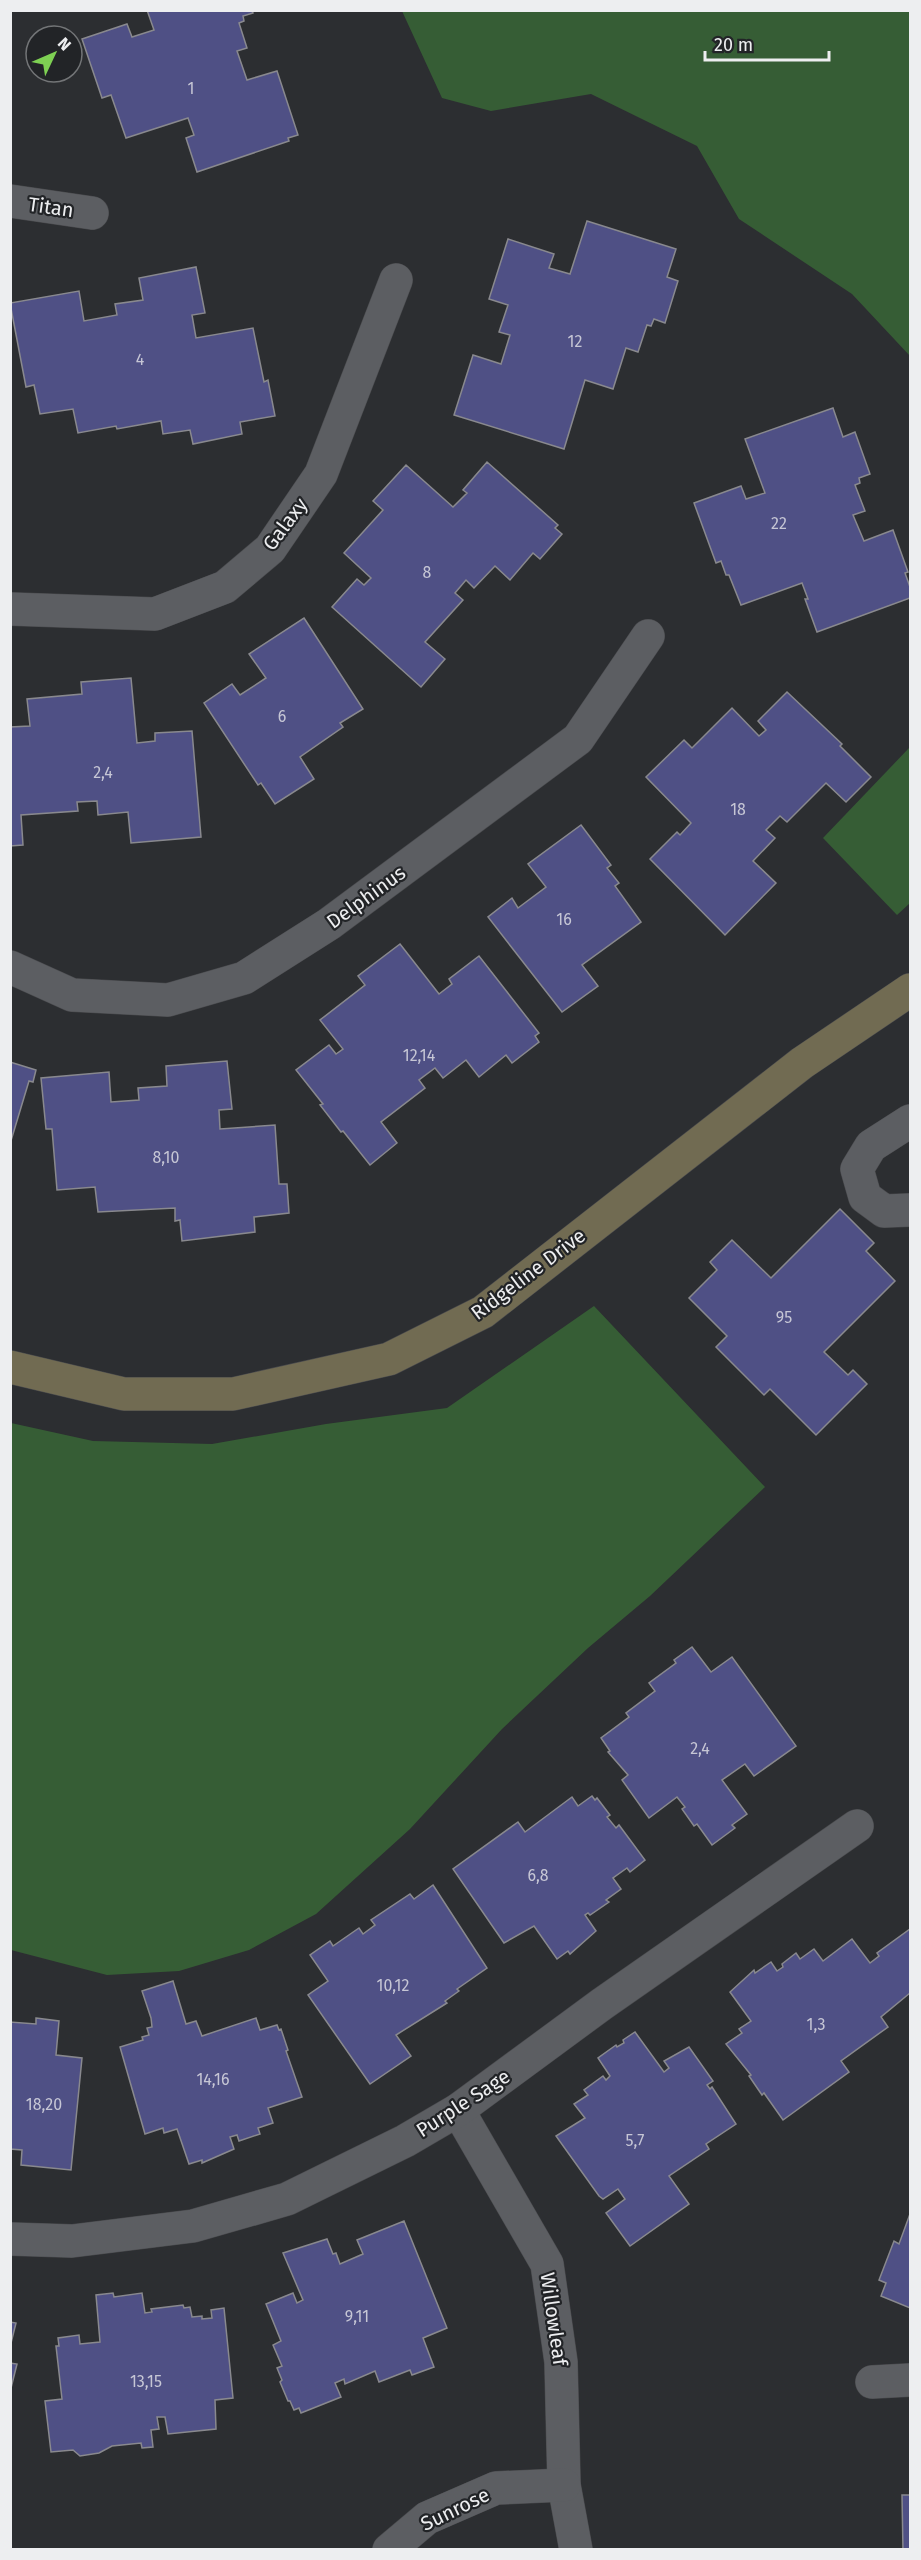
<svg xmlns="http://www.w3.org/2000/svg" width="921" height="2560" font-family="'Fira Sans',sans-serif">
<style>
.green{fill:#365d35}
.building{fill:#4f5085;stroke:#89898e;stroke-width:1.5}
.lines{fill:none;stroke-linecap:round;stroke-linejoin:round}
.street-casing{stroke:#494a4d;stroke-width:34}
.secondary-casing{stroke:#494a4d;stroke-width:34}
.street{stroke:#5c5e62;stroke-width:33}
.secondary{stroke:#716b52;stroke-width:33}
.labels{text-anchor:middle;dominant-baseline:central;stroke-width:4.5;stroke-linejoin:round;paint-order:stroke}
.number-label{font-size:16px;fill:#c6c6d5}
.street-label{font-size:20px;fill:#edeef0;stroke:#222427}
</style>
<rect width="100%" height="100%" fill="#2c2e31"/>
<g class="green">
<path d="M402 11H910V356L852 294 739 219 697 146 591 94 491 111 442 98Z"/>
<path d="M910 747V903L897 915 823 838Z"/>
<path d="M594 1306 765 1487 650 1596 588 1648 502 1729 410 1829 316 1914 249 1950 179 1971 107 1975 11 1950V1423L93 1441 212 1444 326 1424 447 1408Z"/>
</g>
<g class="building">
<path d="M147 10H252L253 13 243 16 244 21 239 23 247 48 237 51 247 80 277 71 298 135 288 138 289 141 197 172 186 138 194 135 188 118 126 138 111 95 102 98 82 39 127 24 132 37 154 30Z"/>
<path d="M587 221 676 249 667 277 678 281 665 323 654 319 651 326 647 325 638 352 626 348 613 389 585 380 564 449 454 415 473 355 501 364 510 335 499 332 508 305 489 299 508 239 554 254 549 268 570 274Z"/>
<path d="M196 267 205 313 192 315 196 338 253 328 264 382 268 380 275 416 240 422 242 434 193 444 190 430 163 434 161 421 117 429 116 426 78 433 73 409 40 414 34 385 26 387 10 303 79 291 84 321 117 315 115 304 143 300 139 278Z"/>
<path d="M833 408 843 437 855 432 870 474 859 478 860 483 855 485 865 511 853 515 864 541 893 530 908 572 905 573 910 587V598L817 632 805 599H808L802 583 741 605 729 575H726L721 561 716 563 694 503 741 486 746 499 765 493 745 439Z"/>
<path d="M487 462 558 525 555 528 562 534 540 559 533 553 510 580 495 566 474 588 466 580 455 593 463 600 425 642 445 659 421 687 332 607 357 579 364 585 371 578 344 553 383 510 373 501 406 465 453 507 467 493 463 490Z"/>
<path d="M304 618 363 709 340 723 343 727 300 757 314 779 275 804 261 783 258 785 204 703 232 684 240 695 266 678 249 654Z"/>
<path d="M131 678 137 743 155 741V733L192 731 201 837 131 843 128 812 98 815 97 801 77 802 78 811 21 815 23 845 10 846V727L30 726 27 699 82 694 81 682Z"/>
<path d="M787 692 842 744 840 746 871 777 846 802 826 783 787 822 780 816 766 830 775 838 753 861 776 883 725 935 650 859 677 832 680 835 691 823 646 777 684 740 692 748 732 708 759 736 766 730 758 721Z"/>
<path d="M581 825 611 865 607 868 619 883 615 886 641 922 582 965 598 986 562 1012 488 917 512 898 518 908 546 887 528 864Z"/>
<path d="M400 944 439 994 452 984 449 979 479 956 539 1033 535 1036 539 1042 512 1063 506 1055 479 1077 466 1060 443 1078 435 1068 419 1080 425 1088 381 1122 397 1143 370 1165 343 1131 341 1132 320 1105 323 1104 296 1070 329 1045 336 1054 343 1049 320 1020 365 985 358 976Z"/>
<path d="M227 1061 232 1109 219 1110 220 1129 275 1125 279 1184H287L289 1213 254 1217 255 1232 182 1241 180 1220 175 1221V1208L98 1212 95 1187 57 1190 52 1129H46L41 1078 109 1072 111 1102 139 1100 138 1088 167 1086 166 1066Z"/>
<path d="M10 1062 36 1070 33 1082 29 1081 10 1144Z"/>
<path d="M840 1209 874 1243 866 1251 895 1281 824 1352 848 1375 853 1370 867 1384 816 1435 770 1389 764 1395 716 1347 727 1336 689 1298 717 1270 710 1262 732 1240 771 1278Z"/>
<path d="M692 1647 711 1672 732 1657 796 1746 754 1776 745 1764 722 1780 747 1814 732 1825 735 1828 712 1845 697 1824 694 1826 682 1809 685 1807 677 1797 649 1818 622 1780 628 1775 608 1752 610 1751 601 1738 629 1717 626 1713 655 1691 649 1683 676 1663 674 1660Z"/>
<path d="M592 1796 595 1800 597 1798 610 1815 607 1817 616 1828 619 1825 645 1860 630 1872 627 1868 613 1878 621 1889 606 1900 609 1902 590 1915 588 1913 585 1915 596 1931 570 1954 568 1951 557 1959 534 1926 504 1943 453 1869 518 1822 525 1832 572 1797 578 1806Z"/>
<path d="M433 1885 487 1968 457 1989 459 1991 445 2001 447 2003 396 2035 411 2056 370 2084 308 1995 328 1981 310 1955 330 1941 333 1946 359 1928 363 1934 375 1925 371 1920 410 1894 414 1899Z"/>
<path d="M910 1929V1993L881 2017 888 2027 841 2061 849 2072 783 2120 764 2093 762 2095 749 2076 751 2075 726 2044 742 2033 739 2029 751 2021 730 1992 754 1970 755 1973 771 1962 777 1971 783 1967 782 1964 796 1953 800 1959 814 1949 823 1961 852 1939 870 1963 879 1956 877 1953Z"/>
<path d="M173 1981 186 2024 196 2021 202 2036 256 2018 260 2030 277 2025 279 2030 281 2029 288 2050 286 2051 302 2097 268 2108 273 2123 258 2128 260 2134 239 2141 237 2135 230 2137 234 2149 202 2163V2160L189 2164 177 2129 164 2133 163 2128 145 2134 120 2047 143 2040 142 2037 149 2035 147 2028 152 2027 151 2018 142 1991Z"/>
<path d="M36 2018 59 2021 56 2055 82 2058 71 2170 21 2165 22 2150 10 2149V2022L36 2024Z"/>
<path d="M635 2032 664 2072 669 2068 664 2061 689 2047 713 2081 707 2085 710 2089 712 2087 736 2124 706 2144 709 2149 669 2176 689 2204 630 2246 606 2213 625 2199 618 2189 603 2199 599 2196 556 2136 585 2118 574 2104 588 2095 584 2090 603 2076 606 2080 610 2076 598 2058 616 2045 617 2047 624 2043 623 2040Z"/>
<path d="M910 2214V2308L881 2296 886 2283 879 2280 894 2241 899 2244Z"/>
<path d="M404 2221 447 2328 423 2338 434 2367 412 2375 410 2370 379 2382 375 2371 345 2384 344 2379 335 2383 341 2397 301 2413 299 2408 294 2410 290 2401H288L280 2382 282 2380 277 2368 282 2366 273 2345 281 2341 266 2304 293 2293 297 2303 303 2300 283 2253 327 2239 333 2254 336 2253 340 2264 363 2254 357 2240Z"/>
<path d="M113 2293 114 2297 142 2293 145 2313 152 2312 151 2309 183 2305 184 2308 190 2307 192 2317 202 2316V2319L212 2318 211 2310 224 2308 233 2398 215 2400 216 2429 168 2434 165 2417H157L159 2429 151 2430 153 2447 142 2448 141 2443 112 2446 99 2453 80 2456 73 2450 51 2452 45 2401 62 2399 56 2346H59L58 2338 79 2335 80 2344 100 2342 96 2295Z"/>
<path d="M10 2322 16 2323 10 2347Z"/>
<path d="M10 2363 17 2364 10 2392Z"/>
<path d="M902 2495H910V2550H903Z"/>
</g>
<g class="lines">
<defs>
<g id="street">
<path d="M10 201 92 213"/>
<path d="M10 609 155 614 225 587 270 549 321 474 396 280"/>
<path d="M10 967 72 995 168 1000 244 978 329 924 578 739 648 636"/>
<path d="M910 1121 871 1146 857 1169 865 1197 884 1211 910 1210"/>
<path d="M458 2110 547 2264 561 2362 564 2485 576 2550"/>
<path d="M10 2239 72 2241 193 2226 287 2199 405 2141 458 2110 602 2004 857 1826"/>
<path d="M872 2382 910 2380"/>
<path d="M389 2550 427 2518 496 2488 564 2485"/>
</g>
<path id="secondary" d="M10 1367 124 1394H233L389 1359 483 1312 802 1063 910 990"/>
</defs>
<use href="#street" class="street-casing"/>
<use href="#secondary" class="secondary-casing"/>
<use href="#street" class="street"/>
<use href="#secondary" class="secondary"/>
</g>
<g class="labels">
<g class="number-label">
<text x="191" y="88">1</text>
<text x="575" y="341">12</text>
<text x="140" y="359">4</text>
<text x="779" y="523">22</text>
<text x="427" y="572">8</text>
<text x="282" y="716">6</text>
<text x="103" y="772">2,4</text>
<text x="738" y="809">18</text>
<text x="564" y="919">16</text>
<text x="419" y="1055">12,14</text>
<text x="166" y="1157">8,10</text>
<text x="784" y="1317">95</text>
<text x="700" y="1748">2,4</text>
<text x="538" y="1875">6,8</text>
<text x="393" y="1985">10,12</text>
<text x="816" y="2024">1,3</text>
<text x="213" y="2079">14,16</text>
<text x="44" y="2104">18,20</text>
<text x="635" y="2140">5,7</text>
<text x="357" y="2316">9,11</text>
<text x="146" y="2381">13,15</text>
</g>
<g class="street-label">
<text transform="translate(51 207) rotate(8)">Titan</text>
<text transform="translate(285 524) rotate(-53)">Galaxy</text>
<text transform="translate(366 897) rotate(-36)">Delphinus</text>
<text transform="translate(528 1274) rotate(-37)">Ridgeline Drive</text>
<text transform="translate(463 2103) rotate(-33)">Purple Sage</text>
<text transform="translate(554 2319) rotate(82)">Willowleaf</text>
<text transform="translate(455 2509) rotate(-26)">Sunrose</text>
</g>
</g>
<rect width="921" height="2560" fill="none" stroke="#edeef0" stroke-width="24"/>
<g transform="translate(54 54) rotate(46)"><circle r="28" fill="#222427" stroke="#737577" stroke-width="1.5"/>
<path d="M0-4.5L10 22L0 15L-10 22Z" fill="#7ed053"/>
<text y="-9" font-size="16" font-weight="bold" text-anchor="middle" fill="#edeef0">N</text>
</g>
<path d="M705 51v9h124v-9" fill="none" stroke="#edeef0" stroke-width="3"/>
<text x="714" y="51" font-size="18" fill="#edeef0" stroke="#222427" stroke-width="4.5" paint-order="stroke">20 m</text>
</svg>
